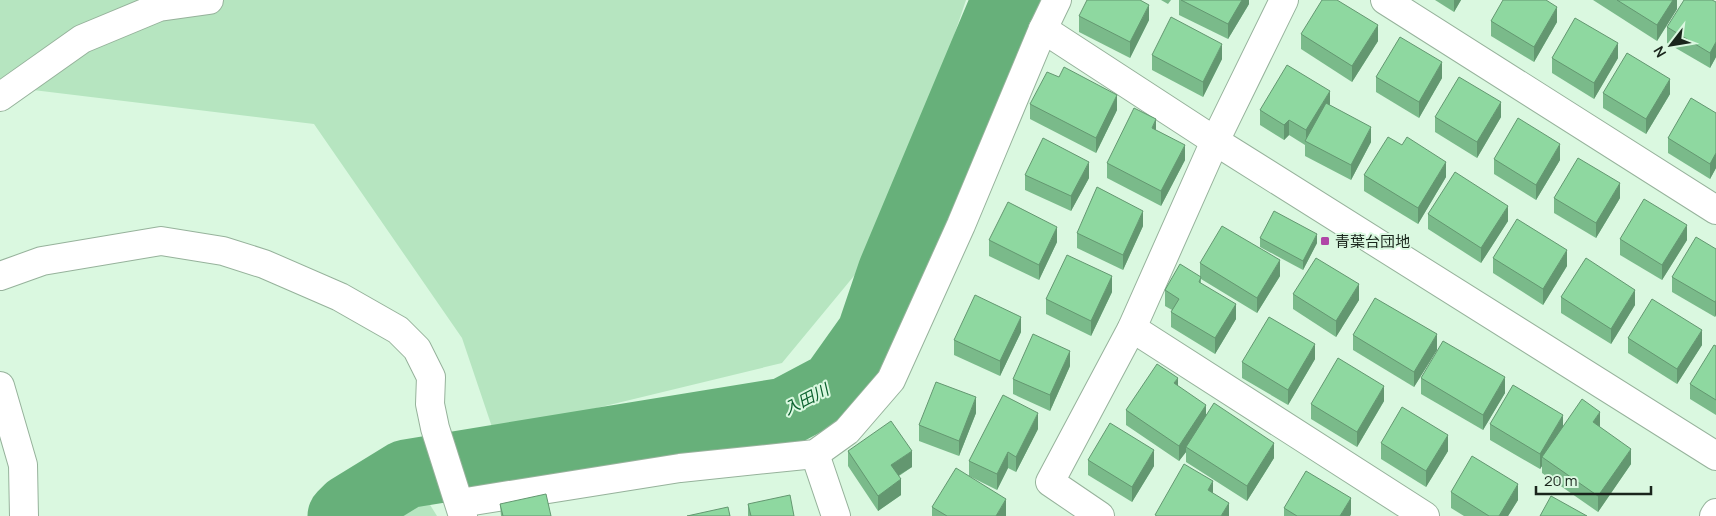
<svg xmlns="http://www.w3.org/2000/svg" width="1716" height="516" font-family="Manrope,'Noto Sans JP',sans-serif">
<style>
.green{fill:#b6e5c0}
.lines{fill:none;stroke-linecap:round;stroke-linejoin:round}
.river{stroke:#67b07a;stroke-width:69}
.minor-casing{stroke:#96b29b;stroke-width:30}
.tertiary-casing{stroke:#96b29b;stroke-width:30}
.minor{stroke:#fff;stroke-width:28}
.tertiary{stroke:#fff;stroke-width:28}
.wall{fill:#7aba8a}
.shaded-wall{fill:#639770}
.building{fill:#8ed8a0;stroke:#639770}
.poi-dot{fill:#b046a7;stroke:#daf8e0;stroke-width:2}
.labels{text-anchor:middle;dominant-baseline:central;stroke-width:4;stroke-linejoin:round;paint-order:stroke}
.poi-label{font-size:15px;fill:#1a251c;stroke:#daf8e0;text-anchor:start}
.water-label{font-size:16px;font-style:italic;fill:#0b612e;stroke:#daf8e0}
</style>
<rect width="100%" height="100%" fill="#daf8e0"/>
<g class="green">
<path d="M0 0H966L887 236 782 363 494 433 462 338 314 124 0 86Z"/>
<path d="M422 492 437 516H403Z"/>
</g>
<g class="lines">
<path class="river" d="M342 516 349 509 406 474 785 412 834 386 871 334 892 272 1006 0"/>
<defs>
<g id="minor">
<path d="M1385 0 1716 210"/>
<path d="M1043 29 1215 141"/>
<path d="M0 97 82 39 159 7 209 0"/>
<path d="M0 276 42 261 161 241 223 251 264 264 340 297 398 330 417 349 431 377 430 404 435 428 463 516"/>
<path d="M1132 328 1425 516"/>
<path d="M0 386 23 465 24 516"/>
<path d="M815 454 836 516"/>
<path d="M460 503 680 468 815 454 847 431 891 380 961 225 1043 29 1057 0"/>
<path d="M1100 516 1050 482 1132 328 1215 141 1284 0"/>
<path d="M1714 516 1716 513"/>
</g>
<path id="tertiary" d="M1215 141 1716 456"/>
</defs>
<use href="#minor" class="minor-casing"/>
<use href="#tertiary" class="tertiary-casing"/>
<use href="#minor" class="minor"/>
<use href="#tertiary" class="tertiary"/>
</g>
<g class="wall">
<path d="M1161 0H1171L1168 4Z"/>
<path d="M1179 0H1249V4L1228 39 1179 15Z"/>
<path d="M1435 0H1461L1454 12Z"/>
<path d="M1593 0H1677V9L1657 41Z"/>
<path d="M1716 2V57L1710 68 1667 43V27Z"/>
<path d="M1079 16 1149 20 1130 58 1079 32Z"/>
<path d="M1491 21 1557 22 1534 62 1491 36Z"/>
<path d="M1301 34 1378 41 1352 82 1301 49Z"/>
<path d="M1152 55 1222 59 1203 97 1152 70Z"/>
<path d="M1552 58H1618L1594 99 1552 73Z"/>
<path d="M1376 77 1442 78 1419 118 1376 92Z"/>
<path d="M1603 93 1670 94 1646 134 1603 108Z"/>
<path d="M1030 104 1117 110 1096 153 1030 119Z"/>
<path d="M1330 105 1371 142 1351 180 1305 156V145L1289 135 1284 140 1260 125V110Z"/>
<path d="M1716 113V168L1710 179 1668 153V138Z"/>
<path d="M1435 117H1501L1477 158 1435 132Z"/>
<path d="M1494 159 1560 160 1536 200 1494 174Z"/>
<path d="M1185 160 1161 206 1107 178V163Z"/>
<path d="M1025 175 1089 178 1071 211 1025 190Z"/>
<path d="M1364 175 1446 177 1418 224 1364 191Z"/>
<path d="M1554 198H1620L1596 238 1554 213Z"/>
<path d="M1428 214 1508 221 1481 263 1428 229Z"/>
<path d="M1143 226 1123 270 1077 248V233Z"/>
<path d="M1260 238 1317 243 1303 270 1260 247Z"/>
<path d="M1620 239 1687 240 1662 280 1620 255Z"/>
<path d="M989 240 1057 242 1039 280 989 256Z"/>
<path d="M1716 249V315L1715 317 1672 292V277Z"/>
<path d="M1493 258 1567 266 1543 305 1493 273Z"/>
<path d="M1200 263 1280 276 1257 313 1201 279V284L1236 319 1215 354 1171 327V312L1172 310 1165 306V290L1200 276Z"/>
<path d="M1112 292 1091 336 1046 314V299Z"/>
<path d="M1293 294 1359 300 1336 337 1293 309Z"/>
<path d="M1561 297 1635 305 1611 344 1561 313Z"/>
<path d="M1021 332 1000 376 954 355V340Z"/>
<path d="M1353 335 1437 350 1414 387 1353 350Z"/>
<path d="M1628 338 1702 345 1677 384 1628 353Z"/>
<path d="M1716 346V415L1690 399V384Z"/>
<path d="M1315 359 1288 405 1242 378V362Z"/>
<path d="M1070 366 1050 411 1013 394V379Z"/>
<path d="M1421 378 1505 393 1483 430 1421 394Z"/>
<path d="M1178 386 1206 414 1274 458 1247 501 1186 462V452L1179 461 1126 425V410Z"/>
<path d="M1384 401 1357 447 1311 419V404Z"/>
<path d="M976 413 959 456 919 441V425Z"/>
<path d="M1490 424 1600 427 1631 464 1598 512 1542 473V466L1540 469 1490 440Z"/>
<path d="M1038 429 1016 472 1008 468 997 490 969 476V461Z"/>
<path d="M1381 443 1448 451 1426 487 1381 459Z"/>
<path d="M848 451 912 467 899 476 901 495 878 511 848 466Z"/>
<path d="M1088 460 1154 466 1132 502 1088 475Z"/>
<path d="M1451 492 1518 500 1508 516H1464L1451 508Z"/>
<path d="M500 504 551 516H501Z"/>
<path d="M748 504 794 516H748Z"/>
<path d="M932 507 1006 515V516H932Z"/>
<path d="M1284 508 1351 514 1350 516H1284Z"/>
</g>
<g class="shaded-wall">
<path d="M1242 0H1249V4L1228 39V24Z"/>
<path d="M1454 0H1461L1454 12Z"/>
<path d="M1673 0H1677V9L1657 41V25Z"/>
<path d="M1149 5V20L1130 58V42Z"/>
<path d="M1557 7V22L1534 62V47Z"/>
<path d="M1378 25V41L1352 82V66Z"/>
<path d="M1716 42V57L1710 68V53Z"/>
<path d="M1618 43V58L1594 99V83Z"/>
<path d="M1222 44V59L1203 97V82Z"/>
<path d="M1442 62V78L1419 118V102Z"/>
<path d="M1670 79V94L1646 134V119Z"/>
<path d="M1330 91V106L1306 141V130Z"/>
<path d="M1117 95V110L1096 153V138Z"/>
<path d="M1501 102V117L1477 158V142Z"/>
<path d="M1156 119V135L1152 128Z"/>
<path d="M1289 120V135L1284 140V125Z"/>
<path d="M1371 127V142L1351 180V165Z"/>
<path d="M1560 144V160L1536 200V185Z"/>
<path d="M1185 145V160L1161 206V191Z"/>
<path d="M1716 153V168L1710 179V164Z"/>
<path d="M1089 162V178L1071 211V196Z"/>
<path d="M1446 162V177L1418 224V208Z"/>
<path d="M1620 183V198L1596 238V223Z"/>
<path d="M1508 206V221L1481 263V248Z"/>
<path d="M1143 211V226L1123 270V255Z"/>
<path d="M1687 225V240L1662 280V265Z"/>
<path d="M1057 227V242L1039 280V265Z"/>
<path d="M1317 234V243L1303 270V261Z"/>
<path d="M1567 250V266L1543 305V289Z"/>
<path d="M1280 260V276L1257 313V298Z"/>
<path d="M1112 276V292L1091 336V321Z"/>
<path d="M1359 284V300L1336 337V321Z"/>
<path d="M1635 290V305L1611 344V329Z"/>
<path d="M1716 300V315L1715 317V302Z"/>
<path d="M1236 304V319L1215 354V338Z"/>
<path d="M1021 317V332L1000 376V361Z"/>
<path d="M1702 330V345L1677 384V369Z"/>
<path d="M1437 334V350L1414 387V372Z"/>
<path d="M1315 344V359L1288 405V390Z"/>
<path d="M1070 351V366L1050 411V395Z"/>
<path d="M1505 377V393L1483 430V415Z"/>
<path d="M1178 378V393L1174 383Z"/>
<path d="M1384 386V401L1357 447V432Z"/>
<path d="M976 397V413L959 456V441Z"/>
<path d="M1206 405V421L1186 447V452L1179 461V446Z"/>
<path d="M1600 412V428L1593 422Z"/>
<path d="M1038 413V429L1016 472V457Z"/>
<path d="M1563 415V430L1542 457V466L1540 469V454Z"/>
<path d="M1448 435V451L1426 487V471Z"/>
<path d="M1274 443V458L1247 501V486Z"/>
<path d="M1631 449V464L1598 512V496Z"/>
<path d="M1154 450V466L1132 502V487Z"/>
<path d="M912 451V467L891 480V465Z"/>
<path d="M1008 452V468L997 490V474Z"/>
<path d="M901 479V495L878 511V496Z"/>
<path d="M1213 481V497L1208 490Z"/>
<path d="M1518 484V500L1508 516H1499Z"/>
<path d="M1351 498V514L1350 516H1340Z"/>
<path d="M1006 499V516H996Z"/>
<path d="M1229 503V516H1221Z"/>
</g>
<g class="building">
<path d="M1087 0H1140L1149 5 1130 42 1079 16Z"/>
<path d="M1181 0H1242L1228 24Z"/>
<path d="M1322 0H1337L1378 25 1352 66 1301 34Z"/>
<path d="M1503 0H1546L1557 7 1534 47 1491 21Z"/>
<path d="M1617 0H1673L1657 25Z"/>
<path d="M1684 0H1712L1716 2V42L1710 53 1667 27Z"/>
<path d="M1171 17 1222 44 1203 82 1152 55Z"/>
<path d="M1575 18 1618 43 1594 83 1552 58Z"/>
<path d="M1400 37 1442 62 1419 102 1376 77Z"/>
<path d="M1627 53 1670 79 1646 119 1603 93Z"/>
<path d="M1287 65 1330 91 1306 130 1289 120 1284 125 1260 110Z"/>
<path d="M1064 67 1117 95 1096 138 1030 104 1047 72 1059 77Z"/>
<path d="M1459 77 1501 102 1477 142 1435 117Z"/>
<path d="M1691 98 1716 113V153L1710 164 1668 138Z"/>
<path d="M1326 103 1371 127 1351 165 1305 141Z"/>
<path d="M1134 108 1156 119 1152 128 1185 145 1161 191 1107 163Z"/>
<path d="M1518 118 1560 144 1536 185 1494 159Z"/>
<path d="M1388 137 1402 145 1407 137 1446 162 1418 208 1364 175Z"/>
<path d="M1043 138 1089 162 1071 196 1025 175Z"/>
<path d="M1578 158 1620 183 1596 223 1554 198Z"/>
<path d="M1455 172 1508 206 1481 248 1428 214Z"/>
<path d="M1097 187 1143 211 1123 255 1077 233Z"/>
<path d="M1644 199 1687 225 1662 265 1620 239Z"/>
<path d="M1008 202 1057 227 1039 265 989 240Z"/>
<path d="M1274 211 1317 234 1303 261 1260 238Z"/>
<path d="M1517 219 1567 250 1543 289 1493 258Z"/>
<path d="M1222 226 1280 260 1257 298 1200 263Z"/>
<path d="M1696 237 1716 249V300L1715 302 1672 277Z"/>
<path d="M1067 255 1112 276 1091 321 1046 299Z"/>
<path d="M1316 258 1359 284 1336 321 1293 294Z"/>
<path d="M1586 258 1635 290 1611 329 1561 297Z"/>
<path d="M1180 264 1201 277 1199 282 1236 304 1215 338 1171 312 1179 299 1165 290Z"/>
<path d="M975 295 1021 317 1000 361 954 340Z"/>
<path d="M1375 298 1437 334 1414 372 1353 335Z"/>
<path d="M1652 299 1702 330 1677 369 1628 338Z"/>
<path d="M1269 317 1315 344 1288 390 1242 362Z"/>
<path d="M1033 334 1070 351 1050 395 1013 379Z"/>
<path d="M1443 341 1505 377 1483 415 1421 378Z"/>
<path d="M1714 345 1716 346V400L1690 384Z"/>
<path d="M1338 358 1384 386 1357 432 1311 404Z"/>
<path d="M1157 364 1178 378 1174 383 1206 405 1179 446 1126 410Z"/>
<path d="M936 382 976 397 959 441 919 425Z"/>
<path d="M1513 385 1563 415 1540 454 1490 424Z"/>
<path d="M1003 395 1038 413 1016 457 1008 452 997 474 969 461Z"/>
<path d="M1582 399 1600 412 1593 422 1631 449 1598 496 1542 457Z"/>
<path d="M1214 403 1274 443 1247 486 1186 447Z"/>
<path d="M1402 407 1448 435 1426 471 1381 443Z"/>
<path d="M891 421 912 451 891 465 901 479 878 496 848 451Z"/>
<path d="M1110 423 1154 450 1132 487 1088 460Z"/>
<path d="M1472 456 1518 484 1499 516H1489L1451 492Z"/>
<path d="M1184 464 1213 481 1208 490 1229 503 1221 516H1157L1155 515Z"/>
<path d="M956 468 1006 499 996 516H947L932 507Z"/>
<path d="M1306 471 1351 498 1340 516H1297L1284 508Z"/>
<path d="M546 494 551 516H503L500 504Z"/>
<path d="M790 495 794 516H751L748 504Z"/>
<path d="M1551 496 1587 516H1540Z"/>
<path d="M728 507 730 516H687Z"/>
</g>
<rect class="poi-dot" x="1320" y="236" width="10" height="10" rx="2.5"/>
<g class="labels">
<g class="poi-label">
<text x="1335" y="241">青葉台団地</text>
</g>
<g class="water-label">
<text transform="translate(806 399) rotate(-27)">入田川</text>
</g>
</g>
<g transform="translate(1671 45) rotate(239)" stroke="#daf8e0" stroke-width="4" paint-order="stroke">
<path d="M0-4L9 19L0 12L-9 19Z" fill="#1a251c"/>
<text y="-8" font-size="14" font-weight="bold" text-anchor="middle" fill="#1a251c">N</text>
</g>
<path d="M1536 486v8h115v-8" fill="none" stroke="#1a251c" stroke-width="2.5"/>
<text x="1544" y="486" font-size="15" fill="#1a251c" stroke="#daf8e0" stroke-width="4" paint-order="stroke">20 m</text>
</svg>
